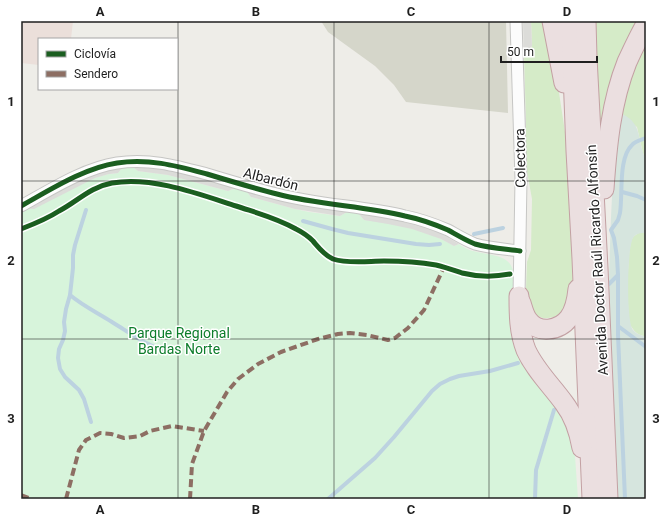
<svg xmlns="http://www.w3.org/2000/svg" width="667" height="520" font-family="Roboto,sans-serif">
<style>
.commercial{fill:#ebdfda}
.construction{fill:#d5d6ca}
.grass{fill:#d5ebc8}
.wetland{fill:#d6e5de}
.park{fill:#d7f4db}
.parking{fill:#dcdcd9}
.lines{fill:none;stroke-linecap:round;stroke-linejoin:round}
.stream{stroke:#bcd2e0;stroke-width:4}
.street-casing{stroke:#c6c6c4;stroke-width:13}
.highway-casing{stroke:#c3a0a3;stroke-width:21}
.street{stroke:#fcfcfc;stroke-width:11}
.highway{stroke:#ebdfe0;stroke-width:19}
.quiet{stroke:#8d6e63;stroke-width:4;stroke-dasharray:8 4;stroke-linecap:butt}
.cycleway-casing{stroke:#fff;stroke-width:8}
.cycleway{stroke:#1b5e20;stroke-width:5}
.grid{fill:none;stroke:#1f1f1f;stroke-width:1;stroke-opacity:0.55}
.labels{text-anchor:middle;dominant-baseline:central;stroke-width:3;stroke-linejoin:round;paint-order:stroke}
.street-label{font-size:14px;fill:#1f1f1f;stroke:#fff}
.park-label{font-size:14px;fill:#0d7d2b;stroke:#fff}
.neatline{fill:none;stroke:#1f1f1f;stroke-width:1.5}
.grid-label{font-size:13px;text-anchor:middle;font-weight:bold;fill:#1f1f1f}
</style>
<rect width="100%" height="100%" fill="#eeede8"/>
<path class="commercial" d="M21 21H73L71 39H39V65L21 63Z"/>
<path class="construction" d="M321 21H506L508 113 406 102 394 85 375 66 328 32Z"/>
<g class="grass">
<path d="M531 21H548L567 145 574 285 564 311 554 317 548 318H543L535 315 527 296 526 289 527 262 531 250 532 199 526 166V122L524 54 532 46Z"/>
<path d="M595 21H643L601 164Z"/>
<path d="M646 30V160L643 153 637 127 617 112Z"/>
<path d="M639 233H646V337C641 335 636 334 633 329 630 326 629 322 629 318 627 304 627 250 632 239 633 236 636 235 639 233Z"/>
</g>
<path class="wetland" d="M617 112C644 121 636 139 646 160V233C640 233 636 233 633 238 627 248 626 321 633 330 636 334 641 335 646 337V483L644 490V499H618C615 427 609 356 609 284 610 227 613 169 617 112Z"/>
<path class="park" d="M133 167 138 171 168 175 228 191 236 188 247 192 251 197 295 209 309 212 340 216 347 212 359 214 364 220C393 223 429 230 454 246L459 244C463 247 468 250 473 251 487 255 510 254 513 271V303L573 427 578 499H21V210L95 178 109 174 118 173 122 168Z"/>
<g class="parking">
<path d="M523 21H531L532 46 524 54Z"/>
<path d="M133 167H151L177 172 236 188 228 191 168 175 138 171Z"/>
<path d="M122 168 118 173 109 174 95 178 34 209 25 208 74 182 97 173Z"/>
<path d="M247 192 295 204 347 212 340 216 295 209 251 197Z"/>
<path d="M359 214 387 217 415 224 440 233 459 244 454 246 441 239 412 229 388 224 364 220Z"/>
</g>
<g class="lines">
<g class="stream">
<path d="M622 192 637 196 646 200"/>
<path d="M86 210 75 245 73 255V268L70 295 66 309 64 322 65 331 63 340 59 349 58 358 60 369 65 377 79 390 84 399 91 422"/>
<path d="M303 221 332 229 348 233 416 244 429 245 440 244"/>
<path d="M474 234 503 228"/>
<path d="M609 284 618 275"/>
<path d="M70 295C83 306 98 313 112 322 130 333 144 344 165 351"/>
<path d="M618 326 646 347"/>
<path d="M328 499 375 458 394 437 432 391 440 384 450 379 459 376 490 371 518 363"/>
<path d="M535 499 536 470 554 410"/>
<path d="M625 499 618 335V275L617 257 614 238 611 230 618 220 620 213C623 194 618 158 632 145 635 141 641 140 646 138"/>
</g>
<defs>
<g id="street">
<path d="M516 21 521 180 519 296"/>
<path d="M21 206C50 190 84 168 117 163 149 158 177 166 207 174 230 181 253 188 277 194 319 205 363 206 405 216 420 219 434 224 448 230 457 235 465 240 475 244 489 248 505 249 520 251"/>
</g>
<g id="highway">
<path d="M552 21 564 83"/>
<path d="M571 21 576 151 582 259 592 499"/>
<path d="M586 21 587 57 598 268 608 499"/>
<path d="M604 189C607 146 611 102 627 62 633 49 639 36 646 24"/>
<path d="M519 296C519 314 519 332 526 350 535 370 551 385 564 403 574 416 579 431 582 448"/>
<path d="M521 303C523 309 524 315 528 320 538 334 559 331 569 318 575 310 577 299 578 289"/>
</g>
</defs>
<use href="#street" class="street-casing"/>
<use href="#highway" class="highway-casing"/>
<use href="#street" class="street"/>
<use href="#highway" class="highway"/>
<g class="quiet">
<path d="M21 495 31 499"/>
<path d="M66 499 79 450 86 440 100 433 111 434 124 438 140 436 150 431 172 426 204 431"/>
<path d="M190 499 192 464 204 431 227 392 238 379 258 364 281 352 318 339 338 334 350 333 367 335 388 340 395 338 408 328 424 310 444 267"/>
</g>
<defs>
<g id="cycleway">
<path d="M21 206C50 190 84 168 117 163 149 158 177 166 207 174 230 181 253 188 277 194 319 205 363 206 405 216 420 219 434 224 448 230 457 235 465 240 475 244 489 248 505 249 520 251"/>
<path d="M21 229C34 224 47 219 59 211 78 201 90 187 112 183 152 176 199 194 236 206 257 213 277 218 296 229 302 232 308 236 313 241 319 248 324 255 333 259 348 264 369 261 384 261 402 261 419 262 436 265 445 267 453 270 462 273 478 277 494 277 510 274"/>
</g>
</defs>
<use href="#cycleway" class="cycleway-casing"/>
<use href="#cycleway" class="cycleway"/>
</g>
<path class="grid" d="M178 21V499M334 21V499M489 21V499M21 181H646M21 339H646"/>
<g class="labels">
<g class="street-label">
<text transform="translate(520 158) rotate(-91)">Colectora</text>
<text transform="translate(271 179) rotate(14)">Albardón</text>
<text transform="translate(597 260) rotate(-93)">Avenida Doctor Raúl Ricardo Alfonsín</text>
</g>
<g class="park-label">
<text x="179" y="333">Parque Regional<tspan x="179" dy="16">Bardas Norte</tspan></text>
</g>
</g>
<rect width="667" height="520" fill="none" stroke="#ffffff" stroke-width="44"/>
<rect x="38" y="38" width="140" height="52" fill="#ffffff" stroke="#a5a5a5"/>
<rect x="46" y="51" width="20" height="6" fill="#1b5e20" stroke="#a5a5a5"/>
<text x="74" y="58" font-size="12" fill="#1f1f1f">Ciclovía</text>
<rect x="46" y="71" width="20" height="6" fill="#8d6e63" stroke="#a5a5a5"/>
<text x="74" y="78" font-size="12" fill="#1f1f1f">Sendero</text>
<path d="M501 56v6h96v-6" fill="none" stroke="#1f1f1f" stroke-width="2"/>
<text x="507" y="56" font-size="12" fill="#1f1f1f" stroke="#ffffff" stroke-width="3" paint-order="stroke">50 m</text>
<rect x="22" y="22" width="623" height="476" class="neatline"/>
<g class="grid-label">
<text x="100" y="16">A</text>
<text x="256" y="16">B</text>
<text x="411" y="16">C</text>
<text x="567" y="16">D</text>
<text x="11" y="106">1</text>
<text x="656" y="106">1</text>
<text x="11" y="265">2</text>
<text x="656" y="265">2</text>
<text x="11" y="423">3</text>
<text x="656" y="423">3</text>
<text x="100" y="514">A</text>
<text x="256" y="514">B</text>
<text x="411" y="514">C</text>
<text x="567" y="514">D</text>
</g>
</svg>
